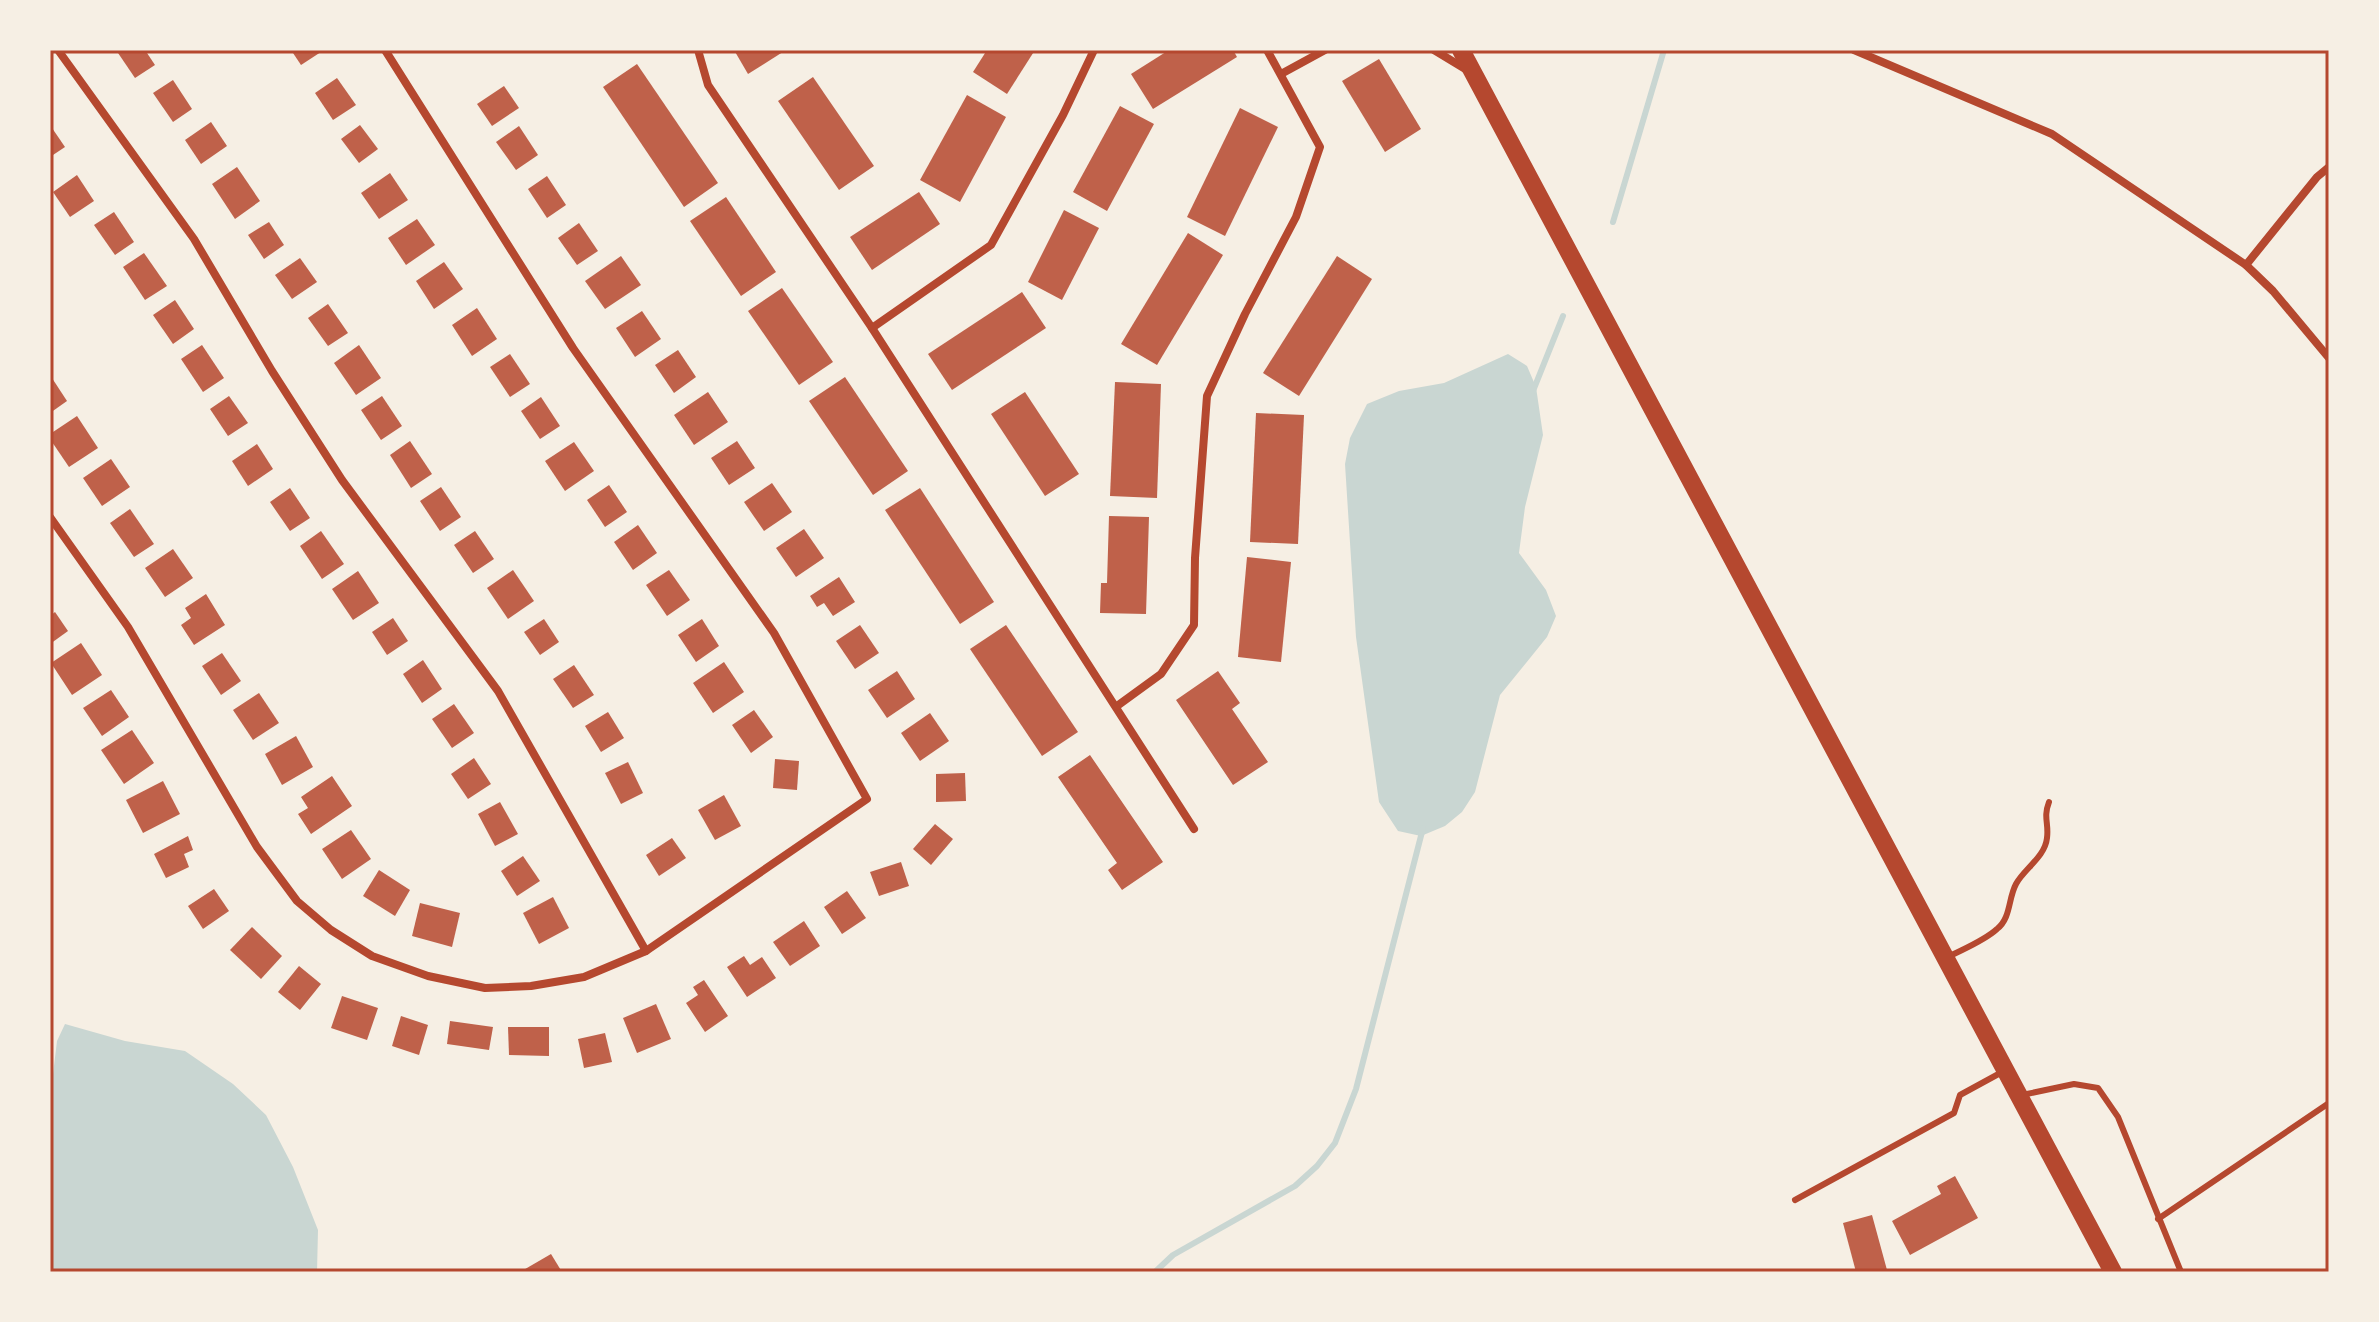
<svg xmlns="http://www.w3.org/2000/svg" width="2379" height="1322" font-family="'PT Serif',serif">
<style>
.water{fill:#c9d6d2}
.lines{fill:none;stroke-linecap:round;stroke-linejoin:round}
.stream{stroke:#c9d6d2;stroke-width:6}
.building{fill:#bf614a}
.service{stroke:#b5482f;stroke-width:6}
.minor{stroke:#b5482f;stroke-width:8}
.primary{stroke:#b5482f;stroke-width:18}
.neatline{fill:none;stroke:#b5482f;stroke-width:3}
</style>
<rect width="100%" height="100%" fill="#f6efe4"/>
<g class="water">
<path d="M1508 354 1527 366 1536 387 1543 435 1525 507 1519 553 1546 590 1556 616 1547 637 1500 695 1475 792 1462 812 1445 826 1421 836 1398 831 1379 802 1356 637 1345 464 1350 438 1367 404 1399 391 1444 383Z"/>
<path d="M65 1024 125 1041 185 1051 233 1084 266 1115 293 1167 318 1230 317 1272H50V1099L57 1041Z"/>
</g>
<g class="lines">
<g class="stream">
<path d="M1613 222 1664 50"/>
<path d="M1533 391 1563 316"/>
<path d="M1155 1272 1173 1255 1295 1186 1317 1166 1335 1143 1356 1089 1423 828"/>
</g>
</g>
<g class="building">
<path d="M116 50H145L155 65 135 78Z"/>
<path d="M291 50H324L301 65Z"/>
<path d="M734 50H786L748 74Z"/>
<path d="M987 50H1035L1007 94 973 72Z"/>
<path d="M1169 50H1233L1237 57 1153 109 1131 74Z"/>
<path d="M1379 59 1421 129 1385 152 1342 81Z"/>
<path d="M637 64 718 183 684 207 603 87Z"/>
<path d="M813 77 874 166 839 190 778 101Z"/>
<path d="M337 78 356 105 333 120 315 93Z"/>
<path d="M173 80 192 109 173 122 153 93Z"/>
<path d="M504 86 519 108 492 126 477 104Z"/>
<path d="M967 95 1006 117 960 202 920 180Z"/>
<path d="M1120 106 1154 124 1107 211 1073 192Z"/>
<path d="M1240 108 1278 127 1225 236 1187 217Z"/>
<path d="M211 122 227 146 201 164 185 140Z"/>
<path d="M50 125 65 147 50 157Z"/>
<path d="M360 125 378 149 359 163 341 139Z"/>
<path d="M519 126 538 155 516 170 496 142Z"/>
<path d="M237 167 260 201 235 219 212 184Z"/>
<path d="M390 173 408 200 379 219 361 193Z"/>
<path d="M77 175 94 201 70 217 53 192Z"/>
<path d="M547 176 566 205 547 218 528 189Z"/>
<path d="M919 192 940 224 872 270 850 237Z"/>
<path d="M726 197 776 272 741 296 690 221Z"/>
<path d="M1064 210 1099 228 1062 300 1028 282Z"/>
<path d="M114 212 134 242 115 255 94 225Z"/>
<path d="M417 219 435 245 406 265 388 238Z"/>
<path d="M269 222 284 245 264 259 248 235Z"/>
<path d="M579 223 598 251 577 265 558 238Z"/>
<path d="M1188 233 1223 255 1157 365 1121 344Z"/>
<path d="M144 253 167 286 145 300 123 267Z"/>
<path d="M621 256 641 285 605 309 585 281Z"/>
<path d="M1337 256 1372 279 1299 396 1263 373Z"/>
<path d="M300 258 317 282 292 299 275 275Z"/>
<path d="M444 262 463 289 434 309 416 281Z"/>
<path d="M782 288 833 362 799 385 748 311Z"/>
<path d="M1022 292 1046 328 952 390 928 354Z"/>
<path d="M175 300 194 329 173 344 153 315Z"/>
<path d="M328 304 348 333 328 346 308 318Z"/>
<path d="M477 308 497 339 472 356 452 325Z"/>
<path d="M642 311 661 339 635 357 616 328Z"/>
<path d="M202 345 224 378 203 392 181 359Z"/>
<path d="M359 345 381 378 356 395 334 363Z"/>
<path d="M678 350 696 377 674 393 655 365Z"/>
<path d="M510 354 530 384 510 397 490 367Z"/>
<path d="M50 375 67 401 50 413Z"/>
<path d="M845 377 908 471 873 495 809 401Z"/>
<path d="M1115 382 1161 384 1157 498 1110 496Z"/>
<path d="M708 392 728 422 694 445 674 415Z"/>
<path d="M1025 392 1079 474 1045 496 991 414Z"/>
<path d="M229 396 248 423 228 436 210 409Z"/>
<path d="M382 396 402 426 381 440 361 410Z"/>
<path d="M541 397 560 426 540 439 521 411Z"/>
<path d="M1256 413 1304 415 1298 544 1250 542Z"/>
<path d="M77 416 98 448 69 467 50 439V434Z"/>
<path d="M410 441 432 474 411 488 390 455Z"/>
<path d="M737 441 755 468 729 485 711 458Z"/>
<path d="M574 442 594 471 565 491 545 461Z"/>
<path d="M257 444 273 469 248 486 232 461Z"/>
<path d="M111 459 130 487 102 506 83 478Z"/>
<path d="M772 483 792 512 764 531 744 502Z"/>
<path d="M609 485 627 512 605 527 587 500Z"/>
<path d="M441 487 461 517 440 531 420 501Z"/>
<path d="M290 488 310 518 290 531 270 502Z"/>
<path d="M920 488 994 602 960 624 885 510Z"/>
<path d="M130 509 154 544 134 557 110 523Z"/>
<path d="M1109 516 1149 517 1146 614 1100 613 1101 583H1107Z"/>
<path d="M638 525 657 553 633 570 614 542Z"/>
<path d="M804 529 824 558 796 577 776 548Z"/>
<path d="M321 531 344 564 322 579 300 546Z"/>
<path d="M475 531 494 559 473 573 454 545Z"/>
<path d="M173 549 193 578 165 597 145 568Z"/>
<path d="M1247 557 1291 562 1281 662 1238 657Z"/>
<path d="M513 570 534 601 508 619 487 588Z"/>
<path d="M669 570 690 600 667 616 646 585Z"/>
<path d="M358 571 379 603 353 620 332 589Z"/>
<path d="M839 577 855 602 833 616 824 603 817 607 810 596Z"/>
<path d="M206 594 225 625 194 645 181 625 191 618 185 608Z"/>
<path d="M55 612 68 631 50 644V616Z"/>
<path d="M393 618 408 641 387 655 372 632Z"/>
<path d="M544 619 559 642 540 655 524 632Z"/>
<path d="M702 619 719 646 696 662 678 635Z"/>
<path d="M860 625 879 653 855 669 836 641Z"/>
<path d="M1006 625 1078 732 1042 756 970 649Z"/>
<path d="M81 643 102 675 72 695 51 663Z"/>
<path d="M222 653 241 681 221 695 202 666Z"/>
<path d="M423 660 442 689 422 703 403 674Z"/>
<path d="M724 662 744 692 713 713 693 683Z"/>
<path d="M574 665 594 695 573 708 553 679Z"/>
<path d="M897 671 915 699 887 718 868 690Z"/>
<path d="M1218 671 1240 703 1232 709 1268 762 1233 785 1176 700Z"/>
<path d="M111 690 129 717 102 736 83 708Z"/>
<path d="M259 693 279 723 253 740 233 710Z"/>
<path d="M454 704 474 733 452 748 432 719Z"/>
<path d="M754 710 773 737 751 753 732 725Z"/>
<path d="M608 712 624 738 601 752 585 726Z"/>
<path d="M930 713 949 741 920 761 901 733Z"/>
<path d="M132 730 154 763 124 784 101 750Z"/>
<path d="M296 736 313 767 282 785 265 754Z"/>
<path d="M1090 755 1163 862 1122 890 1108 870 1117 863 1058 777Z"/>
<path d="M474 758 491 784 468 799 451 774Z"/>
<path d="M775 759 799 761 797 790 773 788Z"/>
<path d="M628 762 643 793 621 804 605 773Z"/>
<path d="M965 773 966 801 936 802V774Z"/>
<path d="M332 776 352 806 311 834 298 814 308 808 301 797Z"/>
<path d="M163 781 180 814 143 833 126 800Z"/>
<path d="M724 795 741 826 715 840 698 810Z"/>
<path d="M500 802 518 834 495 846 478 814Z"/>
<path d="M935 824 953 839 931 865 913 849Z"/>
<path d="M351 830 371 859 342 879 322 849Z"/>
<path d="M188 836 193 850 184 854 189 867 166 878 154 854Z"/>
<path d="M672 838 686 858 659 876 646 855Z"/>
<path d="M523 856 540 881 517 896 501 871Z"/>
<path d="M901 862 909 886 879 896 870 872Z"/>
<path d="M379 870 410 890 395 916 363 896Z"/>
<path d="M214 889 229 911 203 929 188 906Z"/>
<path d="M847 891 866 918 842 934 824 907Z"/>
<path d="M553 897 569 928 539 944 523 913Z"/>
<path d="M420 903 460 913 452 947 412 936Z"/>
<path d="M804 921 820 946 790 966 773 942Z"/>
<path d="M252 927 282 956 261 979 230 950Z"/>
<path d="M744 956 750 965 762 957 776 978 747 997 727 967Z"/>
<path d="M299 966 321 984 300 1010 278 992Z"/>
<path d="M704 980 728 1016 705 1032 686 1003 698 995 693 987Z"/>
<path d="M342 996 378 1008 367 1040 331 1028Z"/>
<path d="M656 1004 671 1039 637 1053 623 1018Z"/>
<path d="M401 1016 428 1025 419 1055 392 1046Z"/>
<path d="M450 1021 493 1027 489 1050 447 1044Z"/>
<path d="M508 1027H549V1056L509 1055Z"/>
<path d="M605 1033 612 1062 584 1068 578 1039Z"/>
<path d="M1955 1176 1978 1218 1910 1255 1892 1221 1941 1194 1937 1186Z"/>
<path d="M1872 1215 1887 1270 1856 1272 1843 1223Z"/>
<path d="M551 1254 562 1272H520Z"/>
</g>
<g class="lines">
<g class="service">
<path d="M1948 957C1963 949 1984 941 1997 929 2011 918 2008 899 2016 884 2024 869 2045 857 2047 838 2049 823 2043 818 2049 802"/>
<path d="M2022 1095 2074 1084 2098 1088 2118 1117 2181 1272"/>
<path d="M1795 1200 1954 1113 1960 1095 2004 1071"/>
<path d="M2158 1219 2329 1103"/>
</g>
<g class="minor">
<path d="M58 50 194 239 272 371 342 480 498 691 646 951"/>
<path d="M698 50 708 85 872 328 1194 829"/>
<path d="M1434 50 1467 70"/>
<path d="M1854 50 2052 134 2246 265 2273 291 2329 358"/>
<path d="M1281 74 1325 50"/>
<path d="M2246 265 2317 177 2329 167"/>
<path d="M872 328 991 245 1063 115 1094 50"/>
<path d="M50 517 128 627 257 847 297 901 331 930 372 956 428 976 485 988 531 986 584 977 646 951 867 799 774 633 573 348 385 50"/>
<path d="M1117 706 1161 674 1194 625 1195 558 1207 396 1245 314 1296 217 1320 147 1267 50"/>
</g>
<path class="primary" d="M1461 50 2113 1272"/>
</g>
<rect width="2379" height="1322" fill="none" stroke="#f6efe4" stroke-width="104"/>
<rect x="52" y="52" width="2275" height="1218" class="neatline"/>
</svg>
